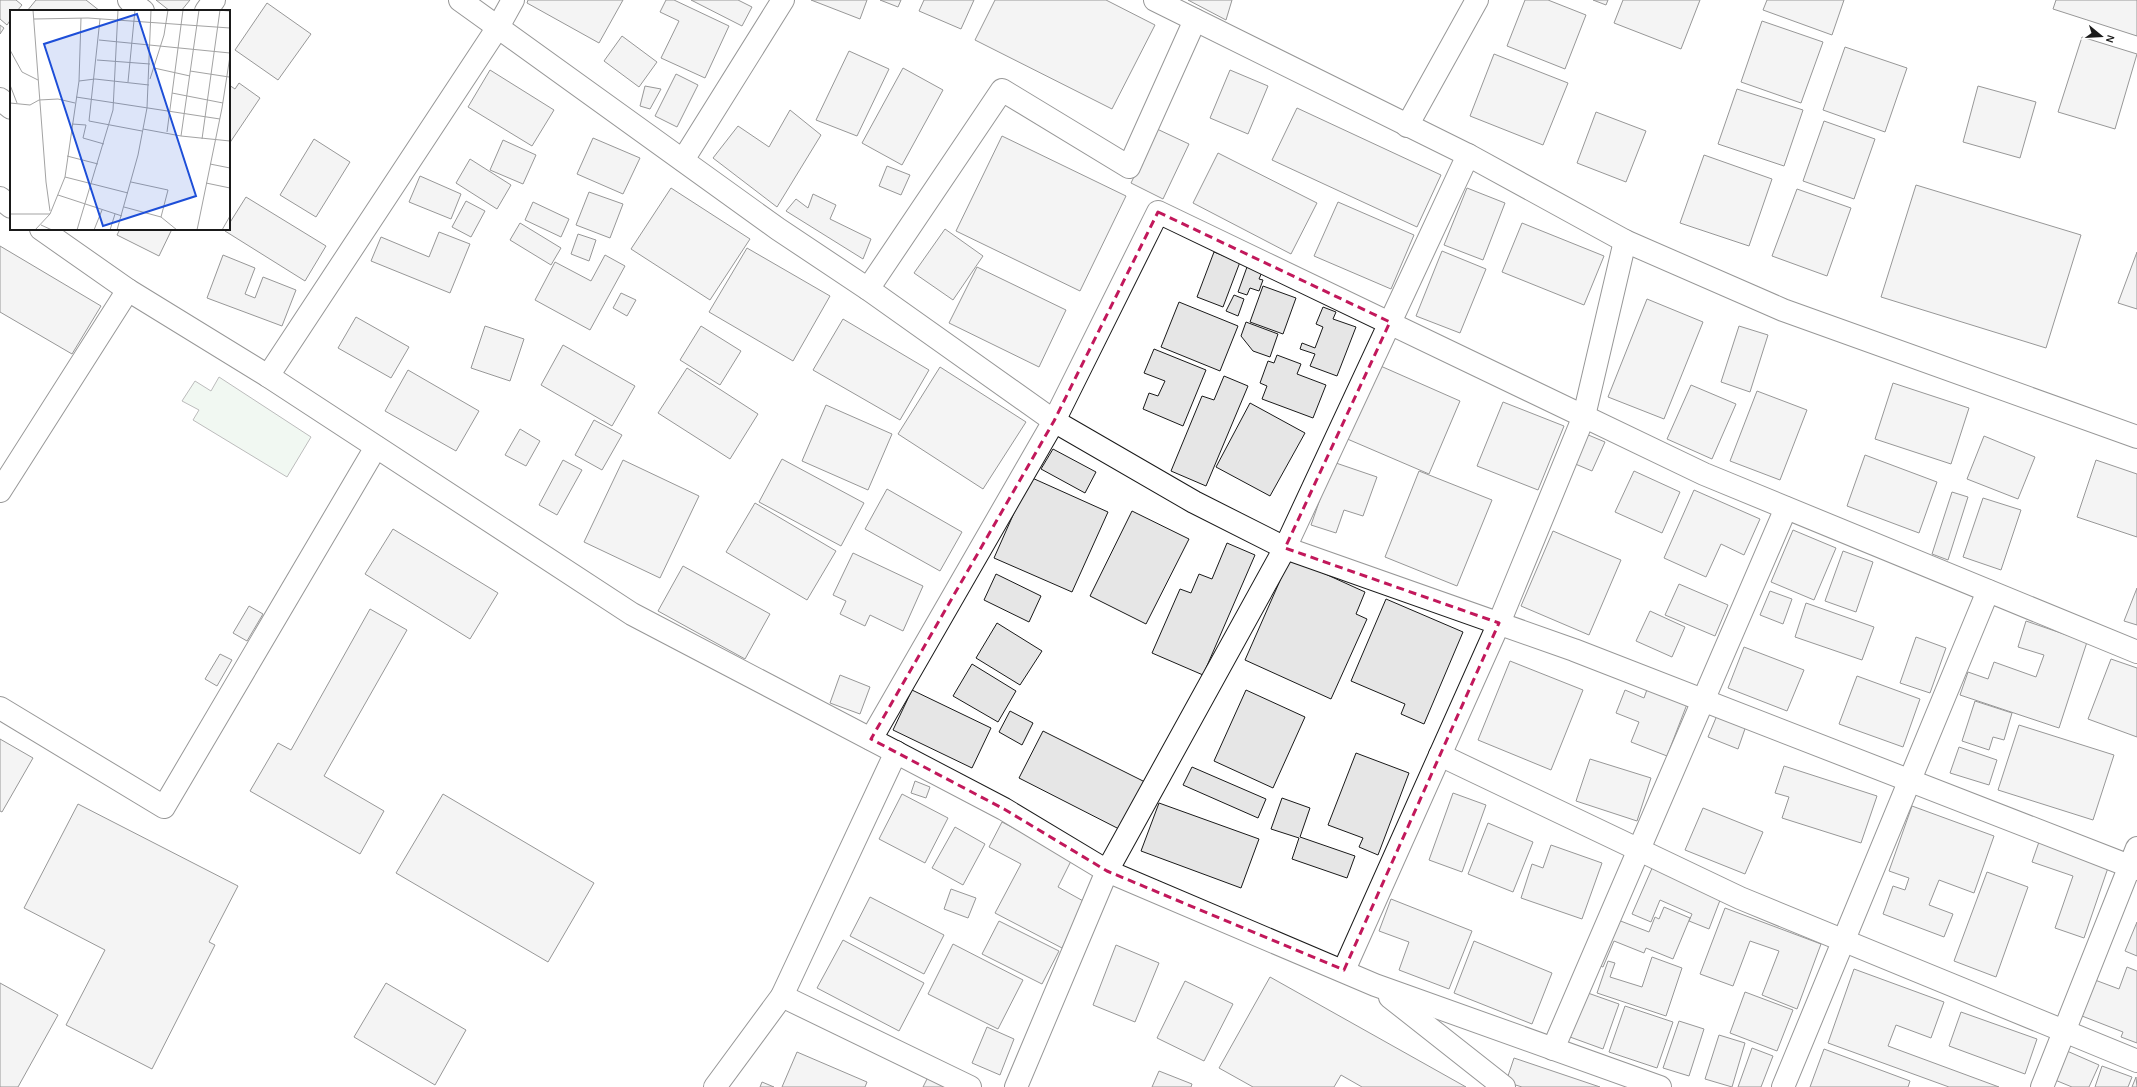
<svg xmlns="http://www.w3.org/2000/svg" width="2137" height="1087" font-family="Karla,sans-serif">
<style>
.green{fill:#e0efe3;stroke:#6a6a6a}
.building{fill:#e6e6e6;stroke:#1a1a1a}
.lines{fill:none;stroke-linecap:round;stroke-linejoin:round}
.street-casing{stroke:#1a1a1a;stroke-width:24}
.street{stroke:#fff;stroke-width:22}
.marked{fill:none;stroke:#c2185b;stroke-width:3;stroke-dasharray:8 5;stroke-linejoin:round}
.inset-road{fill:none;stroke:#a3a3a3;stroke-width:1}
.view{fill:#1d4ed8;fill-opacity:0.15;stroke:#1d4ed8;stroke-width:2}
.inset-edge{fill:none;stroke:#1a1a1a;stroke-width:2}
</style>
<rect width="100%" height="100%" fill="#fff"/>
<path class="green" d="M219 377 311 437 287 477 193 420 199 410 182 401 195 381 211 391Z"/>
<g class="building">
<path d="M0 0H16L22 5 17 11H11V19L7 25 0 19Z"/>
<path d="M36 0H86L100 11H27Z"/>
<path d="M156 0H190L181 11H170Z"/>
<path d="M528 0H623L599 43 527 3Z"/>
<path d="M666 0H674L729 26 705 78 661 58 679 21 660 12Z"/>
<path d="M691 0H738L752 7 742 26Z"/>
<path d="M811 0H867L860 19Z"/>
<path d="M880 0H901L898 7Z"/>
<path d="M924 0H974L961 29 919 11Z"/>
<path d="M995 0H1106L1155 25 1112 109 975 40Z"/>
<path d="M1188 0H1232L1226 20Z"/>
<path d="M1525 0H1548L1586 15 1565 69 1507 46Z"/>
<path d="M1593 0H1608L1606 5Z"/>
<path d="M1623 0H1700L1681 49 1614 23Z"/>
<path d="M1767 0H1844L1832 35 1763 10Z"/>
<path d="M2056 0H2137V36L2053 9Z"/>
<path d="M267 3 311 34 278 80 235 50Z"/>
<path d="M1762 21 1823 42 1801 103 1741 82Z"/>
<path d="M0 25 4 28 0 34Z"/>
<path d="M622 36 657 62 639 87 604 61Z"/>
<path d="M2082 37 2137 54 2115 129 2058 112Z"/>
<path d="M1845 47 1907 68 1885 132 1823 110Z"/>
<path d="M849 51 889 69 857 136 816 120Z"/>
<path d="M1494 54 1568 83 1543 145 1470 116Z"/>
<path d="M903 68 943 90 902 165 862 143Z"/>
<path d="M490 70 554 110 532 146 468 107Z"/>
<path d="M1230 70 1268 86 1248 134 1210 118Z"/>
<path d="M676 74 698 85 677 127 655 116Z"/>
<path d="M239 83 260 98 229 144V85L235 89Z"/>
<path d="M645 86 661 89 650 109 640 106Z"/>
<path d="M1978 86 2036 102 2020 158 1963 142Z"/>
<path d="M1737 89 1803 110 1784 166 1718 144Z"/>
<path d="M1297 108 1441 175 1417 227 1272 160Z"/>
<path d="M790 110 821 135 777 207 713 158 738 126 769 147Z"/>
<path d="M1596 112 1646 131 1626 182 1577 163Z"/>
<path d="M1824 121 1875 139 1854 199 1803 181Z"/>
<path d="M1157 129 1189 144 1163 199 1131 183Z"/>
<path d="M1002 136 1126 196 1080 291 956 231Z"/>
<path d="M593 138 640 158 623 194 577 174Z"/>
<path d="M314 139 350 162 316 217 280 195Z"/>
<path d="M503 140 536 155 523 184 490 170Z"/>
<path d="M1218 153 1317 203 1291 254 1193 203Z"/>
<path d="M1704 155 1772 179 1749 246 1680 223Z"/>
<path d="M470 159 511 185 497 209 456 183Z"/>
<path d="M887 166 910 175 901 195 879 186Z"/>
<path d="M420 176 461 194 451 219 409 202Z"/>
<path d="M1916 185 2081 235 2046 348 1881 297Z"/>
<path d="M671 188 750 239 710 300 631 249Z"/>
<path d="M1467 188 1505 203 1483 260 1444 245Z"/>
<path d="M1797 189 1851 208 1827 276 1772 256Z"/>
<path d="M589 192 623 204 610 238 576 225Z"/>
<path d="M813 194 836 205 830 219 871 239 863 259 786 211 796 199 808 208Z"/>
<path d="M246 197 326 246 305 281 225 231 229 229V224Z"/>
<path d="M466 201 485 211 471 237 452 227Z"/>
<path d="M533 202 569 219 561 237 525 220Z"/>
<path d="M1338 202 1414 235 1391 289 1314 256Z"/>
<path d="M520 223 561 248 551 265 510 240Z"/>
<path d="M1522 223 1604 256 1584 305 1502 272Z"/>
<path d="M120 229H172L159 256 117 235Z"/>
<path d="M945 229 983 256 953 300 914 273Z"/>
<path d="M439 232 470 244 450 293 371 261 381 237 429 257Z"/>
<path d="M578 234 596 240 589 261 571 254Z"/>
<path d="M0 246 101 306 72 354 0 312Z"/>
<path d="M747 248 830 296 793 361 709 312Z"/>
<path d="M1442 251 1486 269 1460 333 1416 316Z"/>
<path d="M1214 252 1240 262 1223 307 1197 297Z"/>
<path d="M2137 252V309L2118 303Z"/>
<path d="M223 255 255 268 245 294 255 298 263 277 296 290 282 326 207 298Z"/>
<path d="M605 255 625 266 590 330 535 300 555 262 591 281Z"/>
<path d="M977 267 1066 310 1039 367 949 323Z"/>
<path d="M1247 267 1262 272 1259 279 1263 280 1259 291 1250 288 1247 295 1238 292Z"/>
<path d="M1263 286 1296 298 1283 334 1250 322Z"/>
<path d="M621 293 636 300 627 316 613 308Z"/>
<path d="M1234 295 1244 299 1238 316 1226 311Z"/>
<path d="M1647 299 1703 322 1664 419 1608 397Z"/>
<path d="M1179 302 1238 326 1220 371 1161 347Z"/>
<path d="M1323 307 1336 312 1333 319 1356 327 1337 376 1310 366 1315 354 1300 349 1302 343 1315 348 1323 327 1316 324Z"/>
<path d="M356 317 409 347 391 378 338 348Z"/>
<path d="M843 319 929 370 900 420 813 370Z"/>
<path d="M1246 322 1278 334 1270 357 1253 351 1241 336Z"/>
<path d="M485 326 524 339 510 381 471 368Z"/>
<path d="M701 326 741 351 720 385 680 360Z"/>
<path d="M1739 326 1768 335 1750 392 1721 382Z"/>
<path d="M563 345 635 386 612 426 541 385Z"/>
<path d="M1154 349 1206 370 1183 426 1143 409 1149 393 1158 396 1165 381 1144 373Z"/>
<path d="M1277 355 1301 364 1297 374 1326 385 1313 418 1262 399 1267 386 1260 383 1268 361 1274 363Z"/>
<path d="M1376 364 1460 401 1429 474 1345 438Z"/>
<path d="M940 367 1026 422 983 489 898 434Z"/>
<path d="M687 368 758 414 730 459 658 413Z"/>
<path d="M408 370 479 411 456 451 385 411Z"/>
<path d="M1224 376 1248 386 1206 486 1171 471 1202 396 1214 400Z"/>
<path d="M1893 383 1969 408 1951 464 1875 439Z"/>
<path d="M1691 385 1736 404 1712 459 1667 439Z"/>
<path d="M1757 391 1807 410 1780 480 1730 461Z"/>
<path d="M1503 402 1564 426 1538 490 1477 466Z"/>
<path d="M1250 403 1305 433 1270 496 1216 467Z"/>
<path d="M826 405 892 434 868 490 802 461Z"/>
<path d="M594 420 622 435 602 470 575 455Z"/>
<path d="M520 429 540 441 526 466 505 455Z"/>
<path d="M1586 434 1605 442 1592 471 1573 463Z"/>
<path d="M1984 436 2035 457 2018 499 1967 479Z"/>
<path d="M1053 449 1096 472 1085 493 1041 469Z"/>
<path d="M1865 455 1937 482 1919 533 1847 506Z"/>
<path d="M782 459 864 503 841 546 759 502Z"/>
<path d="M563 460 582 470 557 515 539 505Z"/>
<path d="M623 460 699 496 660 578 584 542Z"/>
<path d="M2096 460 2137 474V537L2077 517Z"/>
<path d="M1333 462 1377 477 1363 516 1344 510 1336 533 1311 525Z"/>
<path d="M1419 471 1492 500 1457 586 1385 557Z"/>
<path d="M1634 471 1680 492 1662 533 1615 512Z"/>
<path d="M1030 477 1108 512 1072 592 994 558Z"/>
<path d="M887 489 962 532 940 571 865 529Z"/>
<path d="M1694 490 1760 519 1744 555 1721 544 1706 577 1664 558Z"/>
<path d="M1952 492 1968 497 1948 560 1932 554Z"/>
<path d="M1983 498 2021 510 2001 570 1963 557Z"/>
<path d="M755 503 836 551 807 600 726 552Z"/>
<path d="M1132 511 1189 539 1146 624 1090 596Z"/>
<path d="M393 529 498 593 470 639 365 574Z"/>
<path d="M1793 530 1836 548 1814 600 1771 582Z"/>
<path d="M1553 531 1621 560 1589 635 1521 606Z"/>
<path d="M1227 543 1255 555 1203 675 1152 653 1180 589 1191 593 1199 574 1212 579Z"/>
<path d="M1843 551 1873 562 1856 612 1825 601Z"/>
<path d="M853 553 923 586 903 631 870 615 865 626 840 614 846 601 833 595Z"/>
<path d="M1290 558 1365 592 1356 614 1367 619 1331 699 1245 660Z"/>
<path d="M683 566 770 614 745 659 658 611Z"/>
<path d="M996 574 1041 596 1029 622 984 600Z"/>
<path d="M1679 584 1728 605 1715 636 1665 615Z"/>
<path d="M2137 588V625L2124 621Z"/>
<path d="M1770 591 1792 599 1783 624 1760 615Z"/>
<path d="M1386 599 1463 632 1424 724 1401 714 1405 704 1351 681Z"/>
<path d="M1806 603 1874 627 1862 660 1795 637Z"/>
<path d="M249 606 263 614 247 641 233 633Z"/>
<path d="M370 609 407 630 324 776 384 811 360 854 250 791 278 743 291 750Z"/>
<path d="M1650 611 1685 627 1672 657 1636 641Z"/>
<path d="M2026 621 2087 642 2059 728 1960 695 1968 672 1988 679 1994 662 2036 677 2044 655 2018 647Z"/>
<path d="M997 623 1042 651 1020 685 976 658Z"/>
<path d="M1916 637 1946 648 1930 693 1900 683Z"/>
<path d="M1744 647 1804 670 1787 711 1728 688Z"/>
<path d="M220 654 232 660 217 686 205 679Z"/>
<path d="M2111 659 2137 668V737L2088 719Z"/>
<path d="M1510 661 1583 690 1551 770 1478 740Z"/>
<path d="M972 664 1016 691 998 722 953 696Z"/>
<path d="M840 675 870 687 860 714 830 703Z"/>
<path d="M1857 676 1920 699 1903 747 1839 724Z"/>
<path d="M1649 684 1689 699 1667 756 1631 742 1639 722 1616 713 1625 690 1644 698Z"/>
<path d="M912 690 991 728 972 768 893 730Z"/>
<path d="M1246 690 1305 717 1273 788 1214 761Z"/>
<path d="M1975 701 2012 713 2004 740 1993 737 1989 750 1962 741Z"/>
<path d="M1010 711 1033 723 1022 745 999 732Z"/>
<path d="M1718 713 1747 723 1738 749 1708 737Z"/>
<path d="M2019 725 2114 755 2093 820 1998 790Z"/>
<path d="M1043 731 1145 782 1121 830 1019 778Z"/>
<path d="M0 739 33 758 2 812 0 811Z"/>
<path d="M1959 747 1997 760 1989 785 1950 773Z"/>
<path d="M1356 753 1409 773 1378 855 1359 847 1363 838 1328 825Z"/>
<path d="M1590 759 1651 778 1637 821 1576 801Z"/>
<path d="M1784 766 1877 796 1861 843 1782 818 1789 797 1775 793Z"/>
<path d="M1192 767 1266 799 1258 818 1183 785Z"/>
<path d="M915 781 930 787 926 798 911 793Z"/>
<path d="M1453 793 1486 805 1462 872 1429 860Z"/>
<path d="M443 794 594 883 548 962 396 873Z"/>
<path d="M902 794 948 818 925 863 879 839Z"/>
<path d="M1282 798 1310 808 1300 837 1355 856 1347 878 1292 859 1299 838 1271 829Z"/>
<path d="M1159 803 1259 839 1241 888 1141 851Z"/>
<path d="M78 804 238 886 209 942 215 945 152 1069 66 1025 105 950 24 908Z"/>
<path d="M1912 806 1994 836 1974 893 1939 880 1929 905 1953 914 1944 937 1883 914 1893 886 1905 890 1909 878 1889 871Z"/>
<path d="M1703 808 1763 832 1745 874 1685 850Z"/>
<path d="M1002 822 1072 859 1058 887 1085 902 1062 948 995 913 1021 864 989 847Z"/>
<path d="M1488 823 1533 842 1513 892 1468 874Z"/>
<path d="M955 827 985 844 963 885 932 868Z"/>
<path d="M2040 839 2110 862 2084 938 2055 928 2073 876 2032 862Z"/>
<path d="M1551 845 1602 863 1582 919 1521 898 1532 864 1543 868Z"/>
<path d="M1653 866 1722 895 1709 929 1689 921 1692 914 1660 900 1651 922 1632 914Z"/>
<path d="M1987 872 2028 887 1996 977 1954 961Z"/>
<path d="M951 889 976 898 968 918 944 909Z"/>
<path d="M870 897 944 935 924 974 850 936Z"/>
<path d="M1391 899 1472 931 1449 989 1399 970 1409 942 1379 931Z"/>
<path d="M1664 907 1690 918 1673 959 1646 948 1644 953 1614 941 1603 967 1600 966 1618 920 1649 932 1655 917 1659 919Z"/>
<path d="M1725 908 1821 944 1797 1009 1762 995 1779 951 1750 941 1733 986 1700 974Z"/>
<path d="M999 921 1059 951 1042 984 982 954Z"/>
<path d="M2137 922V956L2125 951Z"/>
<path d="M843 940 924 983 899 1031 817 988Z"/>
<path d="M1474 941 1552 973 1532 1024 1454 993Z"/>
<path d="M953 944 1023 980 998 1029 928 994Z"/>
<path d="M1116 945 1159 963 1135 1022 1093 1005Z"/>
<path d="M1652 957 1682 968 1666 1016 1597 993 1608 961 1615 963 1610 977 1642 987Z"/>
<path d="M2127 967 2137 971V1043L2121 1037 2123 1032 2082 1016 2095 980 2119 989Z"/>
<path d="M1854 969 1944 1002 1931 1038 1896 1025 1888 1046 1999 1087H1949L1828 1043Z"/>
<path d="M1270 977 1466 1087H1362L1341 1075 1334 1087H1253L1219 1068Z"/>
<path d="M1185 981 1233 1004 1204 1061 1157 1038Z"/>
<path d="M0 983 58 1015 18 1087H0Z"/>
<path d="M386 983 466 1030 435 1085 354 1037Z"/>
<path d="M1585 992 1619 1004 1603 1049 1570 1037Z"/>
<path d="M1745 992 1793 1010 1777 1051 1730 1033Z"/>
<path d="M1625 1006 1673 1022 1657 1068 1609 1052Z"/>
<path d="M1961 1012 2037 1039 2025 1074 1949 1046Z"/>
<path d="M1679 1021 1704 1029 1689 1076 1663 1068Z"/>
<path d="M987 1027 1014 1039 1000 1075 972 1063Z"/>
<path d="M1719 1035 1745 1043 1732 1087 1705 1079Z"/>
<path d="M1752 1048 1773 1056 1761 1087H1738Z"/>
<path d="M1824 1049 1910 1081 1908 1087H1810Z"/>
<path d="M2067 1051 2099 1065 2089 1087H2072L2055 1080Z"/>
<path d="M797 1052 867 1082 865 1087H782Z"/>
<path d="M1514 1058 1600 1087H1522L1506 1082Z"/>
<path d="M2102 1066 2132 1077 2128 1087H2095Z"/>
<path d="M1159 1071 1192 1084 1191 1087H1152Z"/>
<path d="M928 1077 949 1087H923Z"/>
<path d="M2136 1077 2137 1087H2132Z"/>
<path d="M762 1082 774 1087H760Z"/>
</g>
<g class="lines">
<defs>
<g id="street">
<path d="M129 0 143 11"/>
<path d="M460 0 778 229 868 289 1054 421 1194 502 1285 548 1574 650 2137 869"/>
<path d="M1155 0 1468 155 1625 241 1783 310 2137 437"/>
<path d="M206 11 214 0"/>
<path d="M0 99 11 108"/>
<path d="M1407 126 1477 0"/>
<path d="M683 160 783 0"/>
<path d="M0 198 11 207"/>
<path d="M41 229 128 290 268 376 632 614 1004 809 1107 871 1375 985 1660 1087"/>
<path d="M868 289 1002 90 1129 167 1195 20"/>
<path d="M268 376 498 27 513 0"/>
<path d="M0 491 128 290"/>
<path d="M0 708 164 807 376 447"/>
<path d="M871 739 1054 421 1158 212 1704 474 2137 652"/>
<path d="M1440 755 1740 898 2137 1061"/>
<path d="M1344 970 1499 623 1584 416 1625 241"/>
<path d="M782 996 970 1087"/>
<path d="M1390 997 1504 1087"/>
<path d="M1553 1049 1786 508"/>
<path d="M715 1087 782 996 896 752"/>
<path d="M1016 1087 1107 871 1285 548 1468 155"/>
<path d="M1783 1087 1988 591"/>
<path d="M2042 1087 2137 848"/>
</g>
</defs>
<use href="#street" class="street-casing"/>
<use href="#street" class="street"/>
</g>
<path d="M0 0H2137V1087H0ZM1158 212 1390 322 1285 548 1499 623 1344 970 1107 871 1004 809 871 739 1054 421Z" fill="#fff" fill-opacity=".55" fill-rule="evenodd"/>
<path class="marked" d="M1158 212 1390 322 1285 548 1499 623 1344 970 1107 871 1004 809 871 739 1054 421Z"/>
<g transform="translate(10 10)">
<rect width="220" height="220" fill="#fff"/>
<path class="inset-road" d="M23 0 36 172 40 201M207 0 220 1M24 9 78 8 220 18M90 9 79 111 132 121M89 30 220 43M0 40 12 62 28 70M87 50 140 54M144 58 180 66M180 61 219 67M140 69 154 25 158 0M69 71 85 69 139 75M118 72 125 0M0 75 7 93M162 83 213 93M66 87 210 109M0 93 20 95 29 90 48 89 65 93M62 114 76 115 73 128 94 134M133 119 171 126 220 131M157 122 173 0M171 126 189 0M192 129 210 0M57 146 88 154M200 154 220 158M55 167 118 183M196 173 220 178M48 185 112 206M114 197 151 207 158 180 121 172M0 204H40M151 207 167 220M31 215 42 220M25 220 40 204 55 167 69 71 71 8M67 220 103 100 108 0M84 220 92 200M100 220 105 204M107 220 128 145 137 98 141 0M187 220 212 98 220 46M212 220 220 206"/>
<path class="view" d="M127 4 186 186 93 216 34 34Z"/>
<rect width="220" height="220" class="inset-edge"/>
</g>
<g transform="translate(2101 36) rotate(108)" stroke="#ffffff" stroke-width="3" paint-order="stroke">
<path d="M0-3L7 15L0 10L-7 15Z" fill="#1a1a1a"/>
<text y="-6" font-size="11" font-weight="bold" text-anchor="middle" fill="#1a1a1a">N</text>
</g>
</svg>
